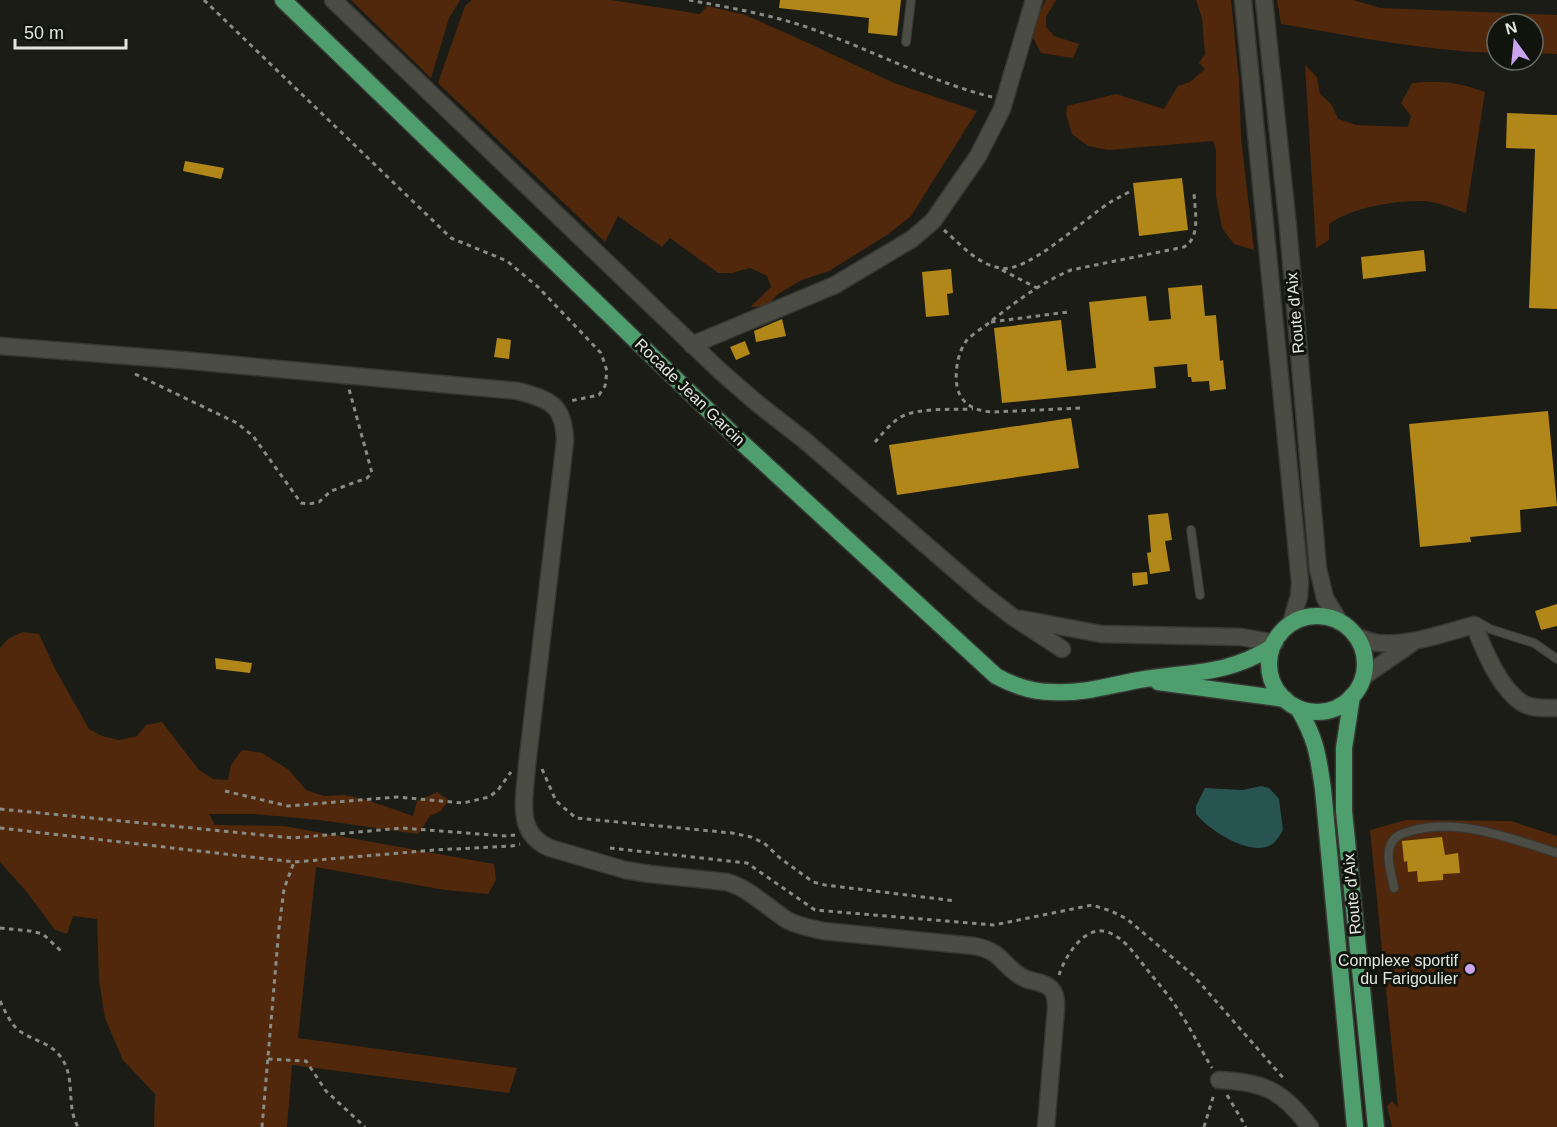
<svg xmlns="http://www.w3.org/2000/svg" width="1557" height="1127" font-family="Arial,sans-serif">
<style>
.green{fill:#52280c}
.water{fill:#275451}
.building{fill:#b1871a}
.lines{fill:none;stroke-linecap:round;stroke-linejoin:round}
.service-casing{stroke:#373834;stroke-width:10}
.minor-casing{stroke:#373834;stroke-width:19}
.secondary-casing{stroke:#373834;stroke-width:19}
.primary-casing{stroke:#373834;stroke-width:19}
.path{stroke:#898b85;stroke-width:3;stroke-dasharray:4.5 4.5;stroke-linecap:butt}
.service{stroke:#4b4d45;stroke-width:8}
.minor{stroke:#4b4d45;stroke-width:16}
.secondary{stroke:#4b4d45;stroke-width:16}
.primary{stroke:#4f9e6d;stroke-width:16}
.poi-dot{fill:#c9a5ee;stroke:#11130d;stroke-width:2}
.labels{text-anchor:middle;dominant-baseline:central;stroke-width:6;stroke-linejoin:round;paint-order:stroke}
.street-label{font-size:16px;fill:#e4e6e1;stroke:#11130d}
.poi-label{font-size:16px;fill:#e4e6e1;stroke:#11130d;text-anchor:end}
</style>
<rect width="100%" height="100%" fill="#1a1c15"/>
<g class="green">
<path d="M351 0H460L449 18 431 78Z"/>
<path d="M472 0H611L700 14 707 6 745 15 795 37 894 83 977 111 911 216 887 235 829 271 802 280 778 294 766 307H750L771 287 767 276 750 268 732 273H718L670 238 662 247 618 216 605 242 438 83 465 6Z"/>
<path d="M1046 0H1056L1046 17V27L1054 36 1079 44 1073 58 1041 53 1033 38 1038 16Z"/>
<path d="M1196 0H1231L1239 80 1241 138 1254 250 1234 244 1222 228 1216 196V150L1213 141 1108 150 1088 146 1072 134 1066 114 1067 106 1116 94 1164 109 1178 86 1190 82 1205 69 1199 63 1205 54 1202 18Z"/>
<path d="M1277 0H1353L1380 8 1557 15V54L1533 53V24H1497V53C1424 51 1352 36 1281 24Z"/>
<path d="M1305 65 1317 77 1320 94 1332 105 1338 119 1357 125 1408 127 1411 116 1401 103 1412 83C1441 80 1456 82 1485 92L1466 213C1454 209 1439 202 1425 201 1397 200 1352 207 1329 224V240L1316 248Z"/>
<path d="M22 632 39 634 54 667 89 729 102 736 119 740 137 736 146 725 162 722 199 770 213 779 228 780 231 765 242 750 262 753 289 770 306 790 324 796 344 795 367 800 413 816 417 801 437 792 449 800 441 811 430 816 418 834 320 820 254 814H209L215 825 284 826 494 864 496 880 488 894 445 890 316 867 298 1038 517 1068 509 1093 292 1065 287 1127H154L155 1094 123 1060 105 1018 99 980 97 919 73 916 67 934 55 930 26 891 0 862V648L8 639Z"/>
<path d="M1406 820 1511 821 1557 836V1127H1392L1387 1106 1392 1101 1398 1108 1370 830Z"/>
</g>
<path class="water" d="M1261 786 1269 788 1279 799 1283 830C1280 835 1276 842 1271 845 1250 857 1209 830 1196 814V806L1205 788 1243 790Z"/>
<g class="building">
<path d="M780 0H901L897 36 868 33 869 18 779 8Z"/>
<path d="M1507 113 1557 115V309L1529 308 1535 149 1506 148Z"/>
<path d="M185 161 224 168 221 179 183 171Z"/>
<path d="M1182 178 1188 230 1139 236 1133 183Z"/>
<path d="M1424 250 1426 271 1363 279 1361 257Z"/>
<path d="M951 269 953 293 947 294 949 315 926 317 922 272Z"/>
<path d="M1202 285 1205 316 1216 315 1220 361 1223 360 1226 389 1210 391 1209 381 1192 382 1191 377H1188L1187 364 1154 367 1156 388 1002 403 994 328 1061 320 1067 371 1096 368 1089 302 1146 296 1149 321 1171 319 1168 288Z"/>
<path d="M782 319 786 336 756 342 754 331Z"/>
<path d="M497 338 511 340 509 359 494 357Z"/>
<path d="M745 341 750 354 736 360 730 347Z"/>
<path d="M1548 411 1557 506 1520 510 1521 532 1470 537 1471 542 1420 547 1409 424Z"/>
<path d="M1071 418 1079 468 897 495 889 445Z"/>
<path d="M1168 513 1172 540 1165 541 1170 571 1150 574 1147 553 1151 552 1148 515Z"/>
<path d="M1147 572 1148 584 1133 586 1132 573Z"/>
<path d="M1557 604V626L1541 630 1535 611Z"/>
<path d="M215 658 252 663 250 673 216 669Z"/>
<path d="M1442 837 1445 855 1458 853 1460 873 1443 874V880L1418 882 1417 871 1408 872 1407 861 1404 862 1402 841Z"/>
</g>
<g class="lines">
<defs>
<g id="service">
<path d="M906 42 911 0"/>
<path d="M1191 530 1200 595"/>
<path d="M1478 622 1490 629 1534 643 1557 659"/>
<path d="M1394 888C1392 874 1384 855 1392 842 1396 835 1404 833 1411 831 1459 817 1512 839 1557 853"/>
</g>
<g id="minor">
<path d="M333 0 719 370 758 404 803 439 984 595 1013 617 1062 649"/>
<path d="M692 345 835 285 912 239 933 221 978 156 1002 109 1034 0"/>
<path d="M0 346 181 360 518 391C551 400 564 405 565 441L527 765C525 797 514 833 550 848L625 870 650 874 727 882C750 889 767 907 787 920 798 926 811 928 823 931L974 946C1004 951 1003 969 1026 979 1034 982 1046 982 1052 990 1056 995 1056 1002 1056 1008L1046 1127"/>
<path d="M1022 619 1101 634 1241 637 1275 643"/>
<path d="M1356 636C1363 639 1370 642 1378 643 1410 646 1444 633 1474 625 1484 650 1500 690 1524 704 1534 709 1546 708 1557 708"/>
<path d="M1363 677 1412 643"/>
<path d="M1219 1080C1264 1082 1282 1090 1310 1127"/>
</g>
<g id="secondary">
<path d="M1243 0 1300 582 1299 596 1291 623"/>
<path d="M1264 0 1288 227 1318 569 1325 598 1339 621"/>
</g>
<g id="primary">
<path d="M283 0 739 440 996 676C1014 686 1032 692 1053 692 1083 694 1111 685 1139 680 1189 671 1226 676 1272 647"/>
<circle cx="1317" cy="664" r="48"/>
<path d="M1158 682 1285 699"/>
<path d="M1352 696 1344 748V811L1376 1127"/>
<path d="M1298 708C1316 739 1318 754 1323 789L1355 1127"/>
</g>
</defs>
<use href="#service" class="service-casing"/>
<use href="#minor" class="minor-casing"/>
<use href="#secondary" class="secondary-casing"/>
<use href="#primary" class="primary-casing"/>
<g class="path">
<path d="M204 0 451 238 507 261 538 287 601 353 607 371 605 386 599 395 570 401"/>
<path d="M689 0C731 8 774 15 815 30 874 51 931 82 992 97"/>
<path d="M944 230C960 244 977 264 1000 268 1027 274 1084 219 1109 203 1115 199 1122 196 1129 192"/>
<path d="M1002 270 1037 288"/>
<path d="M991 322 1068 312"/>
<path d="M135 374 237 423 253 436 301 503 309 504 319 502 331 491 367 478 372 473 349 389"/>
<path d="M1080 408 994 412C980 412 965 407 959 393 953 379 957 352 967 340 972 335 979 330 985 326 1011 305 1040 283 1071 270L1184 247C1202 237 1194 208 1194 190"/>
<path d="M875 442C882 434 890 424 899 418 917 407 952 410 973 409"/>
<path d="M542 769 556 801 576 818 732 833 751 837 764 843 780 858 813 882 825 885 956 901"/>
<path d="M225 791 288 806 397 797 463 803 489 797 498 790 511 772"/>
<path d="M0 809 293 838 402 828 505 836 515 835"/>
<path d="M0 828 294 862 435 850 512 846 520 844"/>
<path d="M610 848 747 863 815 910 994 925 1092 905 1111 911 1127 919 1193 975 1285 1080"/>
<path d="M0 928 30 931 43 934 62 952"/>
<path d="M1059 975C1065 956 1086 922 1110 933 1126 940 1135 955 1146 968 1156 981 1168 994 1177 1008 1190 1027 1200 1048 1212 1068"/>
<path d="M0 1001C5 1011 9 1021 17 1029 30 1040 50 1042 60 1056 77 1078 65 1104 78 1127"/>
<path d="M268 1059 306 1061 326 1091 365 1127"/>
<path d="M1227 1095 1246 1127"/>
<path d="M262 1127 279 928 284 889 294 862"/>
<path d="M1204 1127 1214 1094"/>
</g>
<use href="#service" class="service"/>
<use href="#minor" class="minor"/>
<use href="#secondary" class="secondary"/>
<use href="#primary" class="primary"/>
</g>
<circle class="poi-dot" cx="1470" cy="969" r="6"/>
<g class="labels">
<g class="street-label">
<text transform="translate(1295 313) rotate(-95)">Route d'Aix</text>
<text transform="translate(690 392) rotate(44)">Rocade Jean Garcin</text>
<text transform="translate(1352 894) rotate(-95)">Route d'Aix</text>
</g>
<g class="poi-label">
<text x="1458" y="960">Complexe sportif<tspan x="1458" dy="18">du Farigoulier</tspan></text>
</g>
</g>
<g transform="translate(1515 42) rotate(345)"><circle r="28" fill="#11130d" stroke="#656762" stroke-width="1.5"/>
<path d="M0-4.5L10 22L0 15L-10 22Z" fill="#c9a5ee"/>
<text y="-9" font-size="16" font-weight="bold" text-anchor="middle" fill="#e4e6e1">N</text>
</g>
<path d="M15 39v9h111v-9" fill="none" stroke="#e4e6e1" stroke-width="3"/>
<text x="24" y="39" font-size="18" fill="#e4e6e1" stroke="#11130d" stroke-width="4.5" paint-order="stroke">50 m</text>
</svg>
